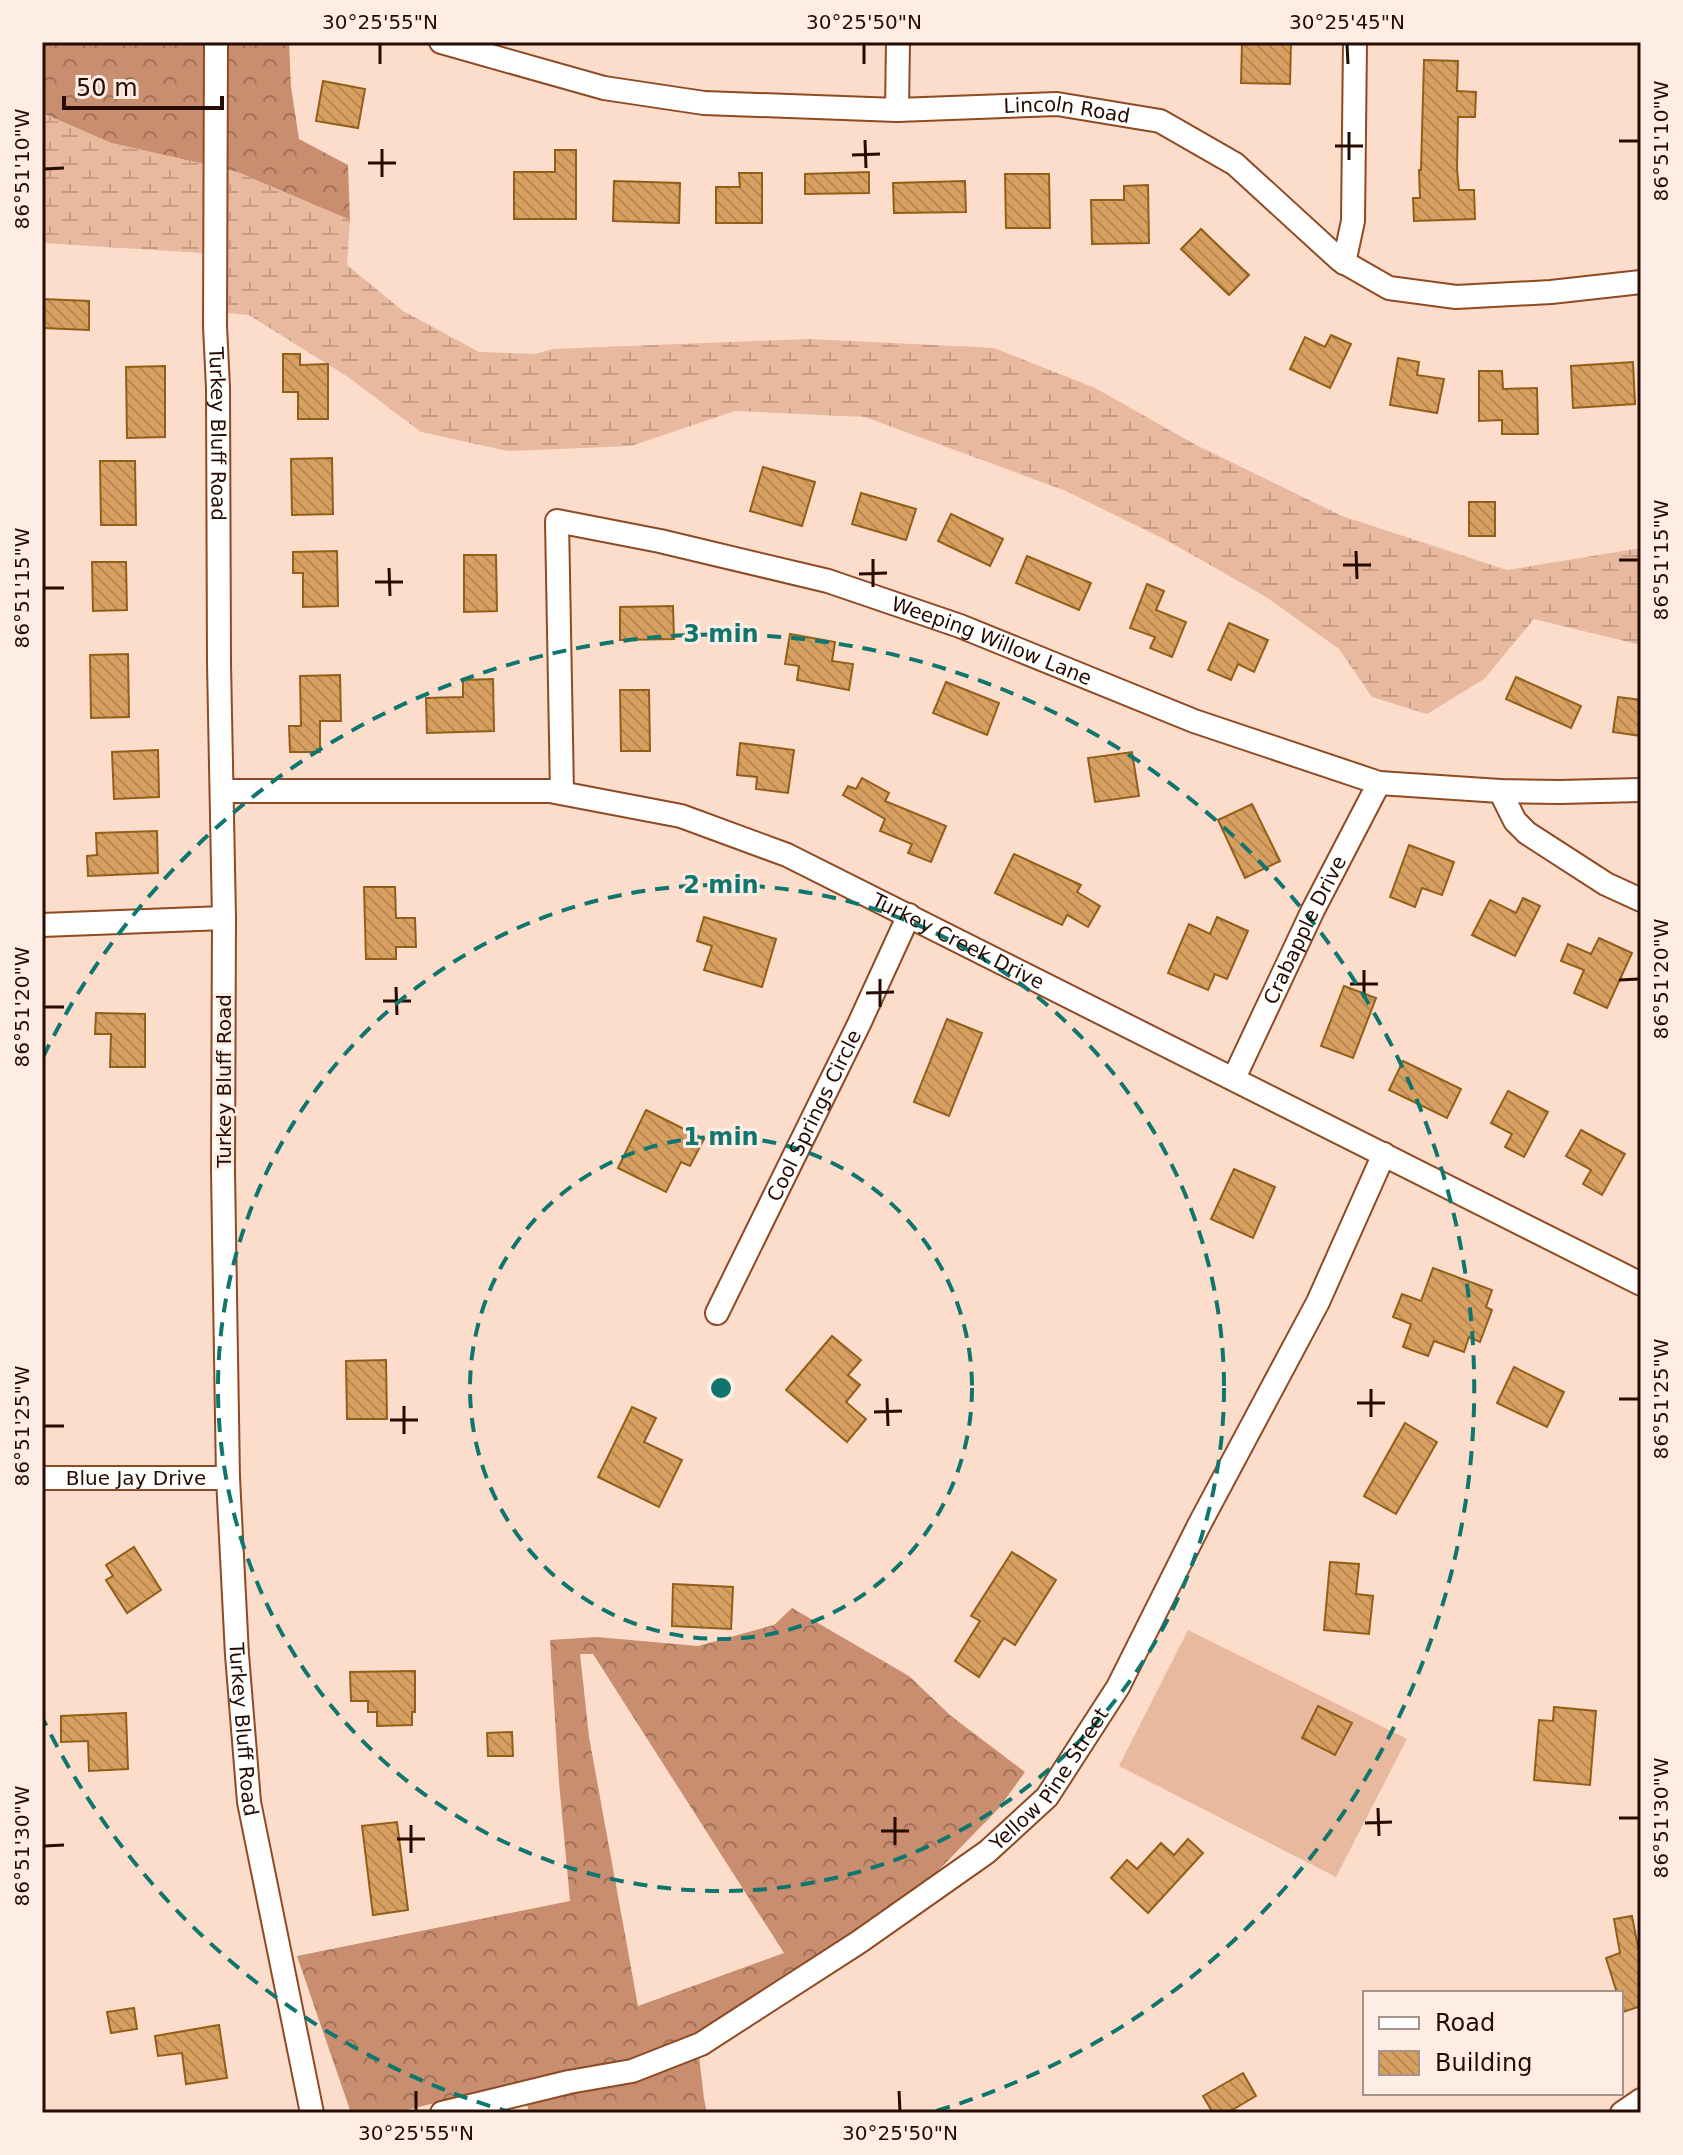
<svg xmlns="http://www.w3.org/2000/svg" width="1683" height="2155" font-family="'DejaVu Sans',sans-serif">
<style>
.grass{fill:#e8b89f}
.forest{fill:url(#forest-crowns);fill-rule:evenodd}
.wetland{fill:url(#wetland-marsh)}
.building{fill:url(#building-back-hatch);stroke:#925f19;stroke-width:2}
.lines{fill:none;stroke-linecap:round;stroke-linejoin:round}
.minor-casing{stroke:#8e4a23;stroke-width:26}
.minor{stroke:#fff;stroke-width:22}
.ticks{fill:none;stroke:#260b00;stroke-width:3}
.ring{fill:none;stroke:#0f766e;stroke-width:4;stroke-dasharray:14 10}
.labels{text-anchor:middle;dominant-baseline:central;stroke-width:6;stroke-linejoin:round;paint-order:stroke}
.street-label{font-size:20px;fill:#260b00;stroke:#fdede4}
.centre{fill:#0f766e;stroke:#fdede4;stroke-width:4}
.ring-label{font-size:24px;text-anchor:middle;font-weight:bold;fill:#0f766e;stroke:#fdede4;stroke-width:6;stroke-linejoin:round;paint-order:stroke}
.neatline{fill:none;stroke:#260b00;stroke-width:3}
.ticks-label{font-size:20px;text-anchor:middle;fill:#260b00}
</style>
<defs>
<pattern id="forest-crowns" width="20" height="18" patternUnits="userSpaceOnUse" patternTransform="scale(2)"><rect width="20" height="18" fill="#c88e6f"/><path d="M2 6a3 3 0 1 1 6 0M12 15a3 3 0 1 1 6 0" fill="none" stroke="#a27259"/></pattern>
<pattern id="wetland-marsh" width="20" height="14" patternUnits="userSpaceOnUse" patternTransform="scale(2)"><rect width="20" height="14" fill="#e8b89f"/><path d="M1 5h8M5 5V1M11 12h8M15 12V8" fill="none" stroke="#c79d87"/></pattern>
<pattern id="building-back-hatch" width="6" height="6" patternUnits="userSpaceOnUse" patternTransform="scale(2)"><rect width="6" height="6" fill="#d8a060"/><path d="M-1 5l2 2M0 0l6 6M5-1l2 2" fill="none" stroke="#b98852"/></pattern>
</defs>
<rect width="100%" height="100%" fill="#fcdccb"/>
<path class="grass" d="M1188 1630 1407 1739 1336 1877 1119 1766Z"/>
<g class="forest">
<path d="M42 42H204L203 164 111 143 42 113Z"/>
<path d="M228 42H289L291 87 299 139 348 165 350 220 237 172 228 170Z"/>
<path d="M792 1608 909 1676 951 1716 1025 1772 999 1808 929 1880 851 1934 695 2034 629 2061 566 2072 393 2113H351L297 1956 570 1901 559 1782 550 1640 597 1637 698 1646 774 1625ZM580 1654H593L784 1953 638 2006 589 1737Z"/>
<path d="M699 2056 704 2099 707 2113H529L527 2104Z"/>
</g>
<g class="wetland">
<path d="M42 113 111 143 203 164V253L42 243Z"/>
<path d="M228 170 237 172 350 220 347 265 403 311 479 352 535 354 553 349 809 339 994 348 1095 388 1196 445 1342 516 1507 570 1641 548V645L1534 619 1484 679 1427 714 1372 697 1339 649 1266 597 1170 542 1066 491 865 417 735 411 631 446 508 451 421 432 348 377 249 315 228 313Z"/>
</g>
<g class="building">
<path d="M1242 42H1291L1290 84 1241 83Z"/>
<path d="M1424 60 1458 61 1457 91 1476 92 1475 117H1458L1457 169 1459 190H1474L1475 219 1414 221 1413 198H1420L1419 170H1421Z"/>
<path d="M323 81 365 89 358 128 316 121Z"/>
<path d="M555 150H576V219H514V172H555Z"/>
<path d="M869 172V193L805 194V174Z"/>
<path d="M739 173H762V223H716V187H740Z"/>
<path d="M1005 174H1049L1050 228H1006Z"/>
<path d="M614 181 680 183 679 223 613 221Z"/>
<path d="M965 181 966 212 894 213 893 183Z"/>
<path d="M1148 185 1149 243 1092 244 1091 200H1124V186Z"/>
<path d="M1201 229 1249 275 1229 295 1181 249Z"/>
<path d="M42 299 89 301V330L42 328Z"/>
<path d="M1331 335 1351 344 1330 388 1290 369 1305 337 1325 347Z"/>
<path d="M283 354H300V365L328 364V419H298V392H283Z"/>
<path d="M1398 358 1419 362 1417 375 1444 379 1437 413 1390 405Z"/>
<path d="M1633 362 1635 404 1573 408 1571 366Z"/>
<path d="M165 366V437L127 438 126 367Z"/>
<path d="M1479 371H1502L1503 389 1537 388 1538 434H1502V420L1479 421Z"/>
<path d="M332 458 333 514 292 515 291 459Z"/>
<path d="M100 461H135L136 525H101Z"/>
<path d="M763 467 815 482 802 526 750 511Z"/>
<path d="M861 493 916 509 906 540 852 524Z"/>
<rect x="1469" y="502" width="26" height="34"/>
<path d="M951 514 1003 539 990 566 938 541Z"/>
<path d="M337 551 338 606 303 607V573H293V552Z"/>
<path d="M464 555H496L497 611 464 612Z"/>
<path d="M1027 556 1091 583 1079 610 1016 583Z"/>
<path d="M92 562H126L127 610 93 611Z"/>
<path d="M1147 584 1164 591 1156 610 1186 622 1172 657 1150 648 1155 637 1130 628Z"/>
<path d="M673 606 674 639 620 640V607Z"/>
<path d="M1229 623 1268 640 1254 672 1238 664 1231 680 1208 670Z"/>
<path d="M790 634 835 642 832 661 853 664 849 690 797 680 799 666 785 664Z"/>
<path d="M128 654 129 717 91 718 90 655Z"/>
<path d="M340 675 341 721H320V752H290L289 726H301L300 676Z"/>
<path d="M1516 677 1581 706 1571 728 1506 699Z"/>
<path d="M493 679 494 731 427 733 426 698 463 697V680Z"/>
<path d="M946 682 999 703 987 735 933 713Z"/>
<path d="M620 690H649L650 751H621Z"/>
<path d="M1618 697 1641 700V736L1613 732Z"/>
<path d="M740 743 794 750 788 793 756 789 757 777 737 775Z"/>
<path d="M158 750 159 797 114 799 112 752Z"/>
<path d="M1132 752 1139 796 1095 802 1088 758Z"/>
<path d="M862 778 889 793 885 801 946 826 931 862 908 853 912 844 880 831 885 819 843 795 848 786 856 789Z"/>
<path d="M1252 804 1280 861 1245 878 1218 820Z"/>
<path d="M157 831 158 873 88 876 87 856 97 855 96 833Z"/>
<path d="M1409 845 1454 862 1442 895 1422 888 1415 907 1390 897Z"/>
<path d="M1014 854 1081 885 1077 892 1100 906 1088 927 1067 915 1062 925 995 893Z"/>
<path d="M364 887H395L396 918H415L416 947H396V959H366Z"/>
<path d="M1523 898 1540 906 1515 956 1472 935 1490 900 1516 913Z"/>
<path d="M704 917 776 939 762 987 704 970 712 946 697 941Z"/>
<path d="M1217 917 1248 931 1227 979 1215 974 1208 990 1168 973 1189 924 1210 934Z"/>
<path d="M1599 938 1632 953 1607 1008 1574 993 1584 970 1561 961 1568 944 1591 954Z"/>
<path d="M1344 986 1376 998 1353 1058 1321 1046Z"/>
<path d="M96 1013 145 1014V1067H110L111 1034H95Z"/>
<path d="M947 1019 982 1033 949 1116 914 1102Z"/>
<path d="M1403 1061 1461 1089 1447 1118 1389 1090Z"/>
<path d="M1508 1091 1548 1112 1524 1157 1505 1147 1512 1134 1491 1123Z"/>
<path d="M646 1110 704 1139 690 1166 681 1162 666 1192 618 1168Z"/>
<path d="M1581 1130 1625 1154 1602 1195 1583 1184 1591 1170 1566 1156Z"/>
<path d="M1234 1169 1275 1187 1253 1238 1211 1219Z"/>
<path d="M1433 1268 1492 1290 1486 1307 1492 1310 1480 1342 1469 1337 1464 1352 1434 1341 1428 1356 1403 1347 1411 1324 1393 1317 1402 1294 1421 1301Z"/>
<path d="M832 1336 861 1360 848 1375 860 1385 846 1402 866 1419 847 1442 786 1390Z"/>
<path d="M386 1360 387 1419H347L346 1361Z"/>
<path d="M1514 1367 1564 1392 1547 1427 1497 1403Z"/>
<path d="M632 1407 656 1418 644 1442 682 1460 659 1507 598 1477Z"/>
<path d="M1405 1423 1437 1442 1396 1514 1364 1496Z"/>
<path d="M134 1547 161 1590 127 1613 106 1580 113 1576 106 1565Z"/>
<path d="M1012 1552 1056 1580 1015 1645 1004 1638 979 1677 955 1661 980 1621 971 1616Z"/>
<path d="M1330 1562 1359 1564 1356 1594 1373 1596 1369 1634 1324 1630Z"/>
<path d="M673 1584 733 1587 731 1629 672 1626Z"/>
<path d="M415 1671V1712H412V1725L377 1726V1712H368V1701H351L350 1672Z"/>
<path d="M1318 1706 1352 1723 1335 1755 1302 1738Z"/>
<path d="M1554 1707 1596 1711 1590 1785 1534 1780 1539 1720 1553 1721Z"/>
<path d="M126 1713 128 1769 89 1771 88 1741 61 1742V1716Z"/>
<path d="M512 1732 513 1756H488L487 1733Z"/>
<path d="M397 1822 408 1910 373 1915 362 1826Z"/>
<path d="M1188 1839 1203 1853 1148 1913 1111 1878 1127 1860 1137 1869 1161 1843 1174 1855Z"/>
<path d="M1632 1916 1638 1947 1641 1946V2006L1623 2012 1621 1993H1617L1606 1958 1620 1953 1614 1919Z"/>
<path d="M134 2008 137 2029 111 2033 107 2012Z"/>
<path d="M219 2025 227 2078 186 2084 182 2053 158 2056 155 2036Z"/>
<path d="M1243 2073 1256 2096 1227 2113H1213L1203 2096Z"/>
</g>
<g class="lines">
<defs>
<g id="minor">
<path id="s1" d="M216 42 215 326 218 388 219 663 224 918 223 1171 228 1478 237 1655 249 1802 312 2113"/>
<path id="s2" d="M441 42 604 88 704 103 897 110 1057 104 1160 121 1235 164 1340 260 1389 288 1456 297 1551 292 1641 282"/>
<path d="M897 110 898 42"/>
<path d="M1344 263 1353 221 1355 42"/>
<path id="s3" d="M222 791H550L681 816 787 855 1641 1284"/>
<path d="M1500 791 1515 821 1527 833 1606 884 1641 900"/>
<path id="s4" d="M562 793 557 521 660 541 828 581 960 626 1194 721 1379 783 1500 791 1560 792 1641 790"/>
<path d="M42 925 224 918"/>
<path id="s5" d="M1234 1078 1313 910 1379 783"/>
<path id="s6" d="M717 1313 859 1024 909 915"/>
<path id="s7" d="M42 1478H228"/>
<path id="s8" d="M442 2113 569 2082 632 2071 701 2044 859 1942 987 1852 1047 1797 1118 1687 1199 1525 1318 1302 1384 1154"/>
<path d="M1622 2113 1641 2100"/>
</g>
</defs>
<use href="#minor" class="minor-casing"/>
<use href="#minor" class="minor"/>
</g>
<path class="ticks" d="M380 44V64M864 44V64M1347 44 1348 64M1349 132V160M865 140 866 168M1619 141H1639M1335 146H1363M382 149V177M852 155 880 154M368 163H396M44 169 64 168M1356 551 1357 579M873 559V587M1619 560H1639M1343 565H1371M389 568 390 596M859 574 887 573M375 582H403M44 588H64M1364 970V998M880 979V1007M1619 980 1639 979M1350 984H1378M396 987 397 1015M866 993 894 992M383 1001H411M44 1007H64M1371 1389V1417M887 1398 888 1426M1619 1399H1639M1357 1403H1385M404 1406V1434M874 1412 902 1411M390 1420H418M44 1426H64M1378 1808 1379 1836M895 1817V1845M1619 1818H1639M1365 1823 1392 1822M411 1825V1853M881 1831H909M397 1839H425M44 1846 64 1845M416 2091V2111M899 2091 900 2111"/>
<g class="ring">
<circle cx="721" cy="1388" r="251"/>
<circle cx="721" cy="1388" r="503"/>
<path d="M513 2113A754 754 0 0 1 43 1719M43 1057A754 754 0 1 1 929 2113"/>
</g>
<g class="labels">
<g class="street-label">
<text stroke="none"><textPath href="#s2" startOffset="634">Lincoln Road</textPath></text>
<text stroke="none"><textPath href="#s1" startOffset="392">Turkey Bluff Road</textPath></text>
<text stroke="none"><textPath href="#s4" startOffset="724">Weeping Willow Lane</textPath></text>
<text stroke="none"><textPath href="#s5" startOffset="164">Crabapple Drive</textPath></text>
<text stroke="none"><textPath href="#s3" startOffset="766">Turkey Creek Drive</textPath></text>
<text transform="translate(224 1081) rotate(-90)">Turkey Bluff Road</text>
<text stroke="none"><textPath href="#s6" startOffset="220">Cool Springs Circle</textPath></text>
<text stroke="none"><textPath href="#s7" startOffset="94">Blue Jay Drive</textPath></text>
<text stroke="none"><textPath href="#s1" startOffset="1688">Turkey Bluff Road</textPath></text>
<text stroke="none"><textPath href="#s8" startOffset="710">Yellow Pine Street</textPath></text>
</g>
</g>
<circle cx="721" cy="1388" r="12" class="centre"/>
<g class="ring-label">
<text x="721" y="642">3 min</text>
<text x="721" y="893">2 min</text>
<text x="721" y="1145">1 min</text>
</g>
<rect width="1683" height="2155" fill="none" stroke="#fdede4" stroke-width="88"/>
<rect x="1363" y="1991" width="260" height="104" fill="#fdede4" stroke="#a79389" stroke-width="2"/>
<rect x="1379" y="2017" width="40" height="12" fill="#ffffff" stroke="#a79389" stroke-width="2"/>
<text x="1435" y="2031" font-size="24" fill="#260b00">Road</text>
<rect x="1379" y="2051" width="40" height="24" fill="url(#building-back-hatch)" stroke="#a79389" stroke-width="2"/>
<text x="1435" y="2071" font-size="24" fill="#260b00">Building</text>
<path d="M64 96v12h158v-12" fill="none" stroke="#260b00" stroke-width="4"/>
<text x="76" y="96" font-size="24" fill="#260b00" stroke="#fdede4" stroke-width="6" paint-order="stroke">50 m</text>
<rect x="44" y="44" width="1595" height="2067" class="neatline"/>
<g class="ticks-label">
<text x="380" y="29">30°25'55"N</text>
<text x="864" y="29">30°25'50"N</text>
<text x="1347" y="29">30°25'45"N</text>
<text transform="translate(1661 141) rotate(-90)" y="7">86°51'10"W</text>
<text transform="translate(22 169) rotate(-90)" y="7">86°51'10"W</text>
<text transform="translate(1661 560) rotate(-90)" y="7">86°51'15"W</text>
<text transform="translate(22 588) rotate(-90)" y="7">86°51'15"W</text>
<text transform="translate(1661 979) rotate(-90)" y="7">86°51'20"W</text>
<text transform="translate(22 1007) rotate(-90)" y="7">86°51'20"W</text>
<text transform="translate(1661 1399) rotate(-90)" y="7">86°51'25"W</text>
<text transform="translate(22 1426) rotate(-90)" y="7">86°51'25"W</text>
<text transform="translate(1661 1818) rotate(-90)" y="7">86°51'30"W</text>
<text transform="translate(22 1846) rotate(-90)" y="7">86°51'30"W</text>
<text x="416" y="2140">30°25'55"N</text>
<text x="900" y="2140">30°25'50"N</text>
</g>
</svg>
